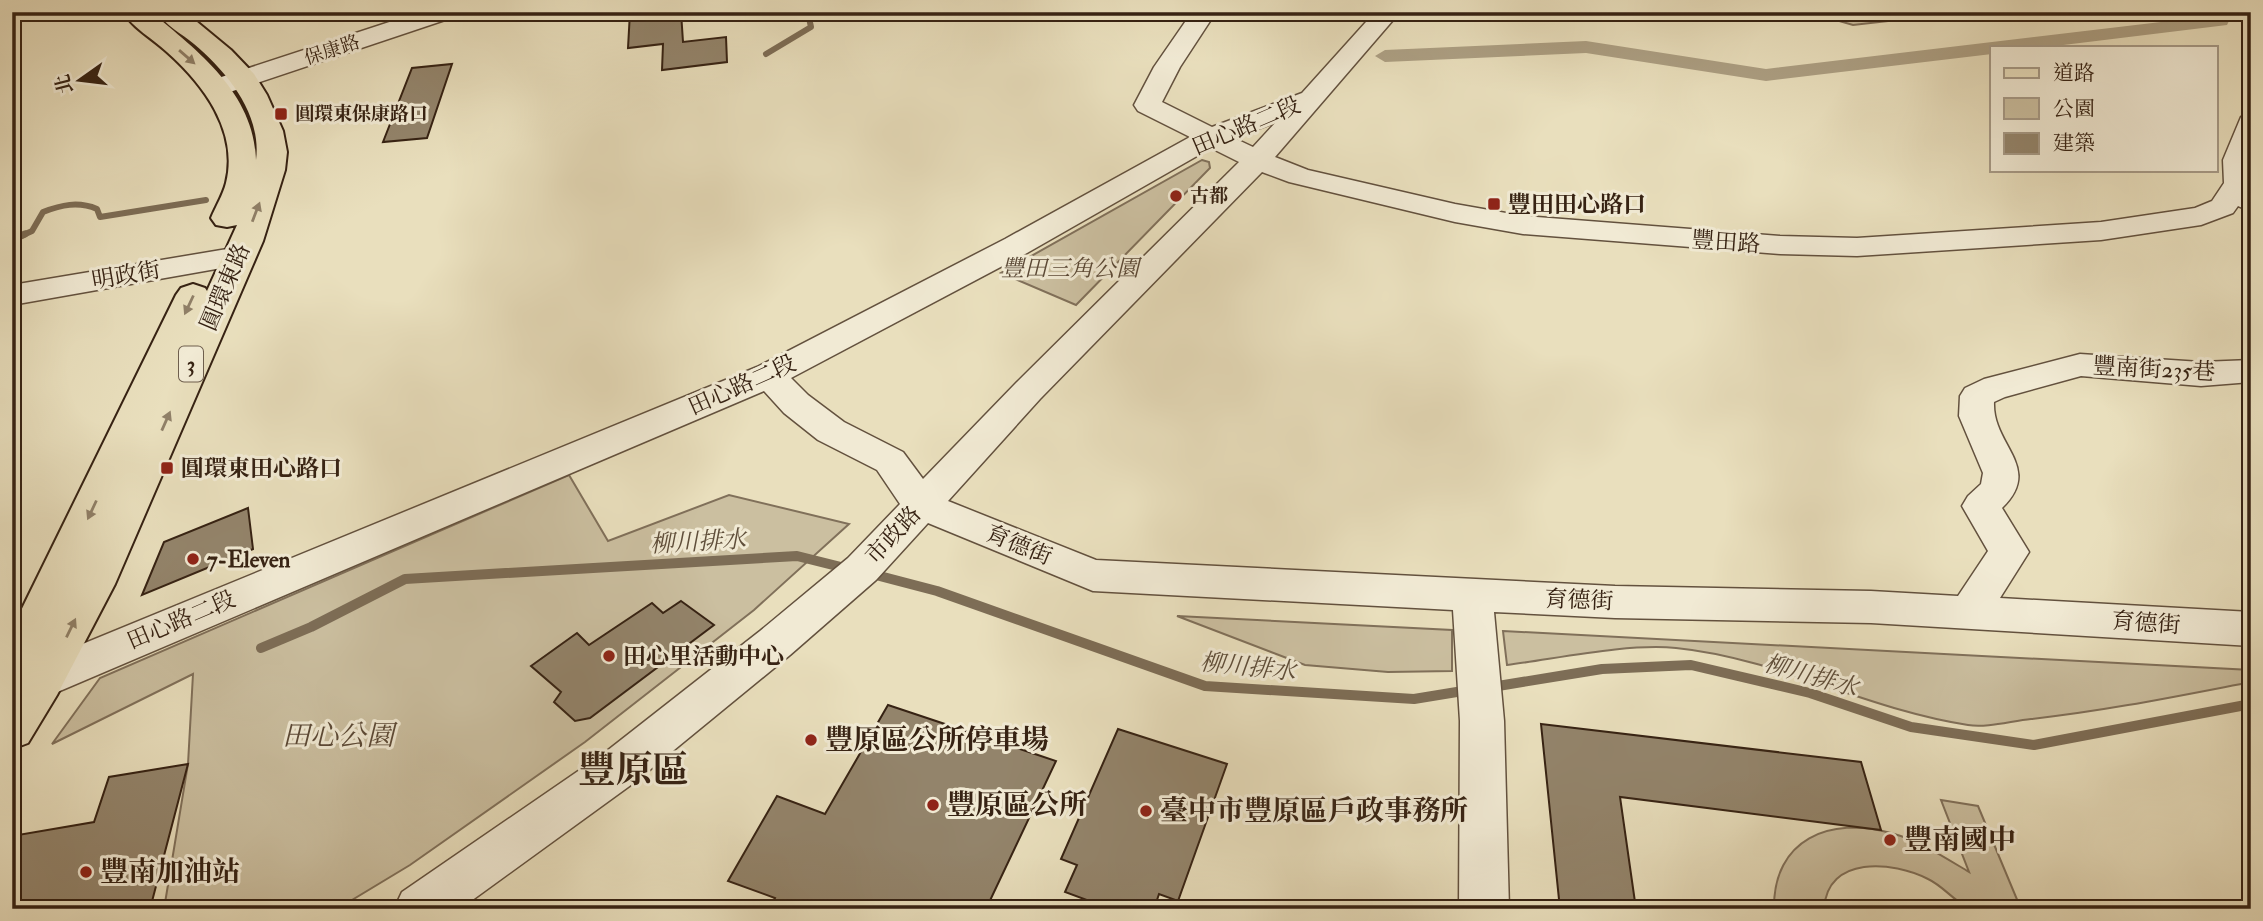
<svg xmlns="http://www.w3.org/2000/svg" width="2263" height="921" font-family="'IM FELL Double Pica','Noto Serif TC',serif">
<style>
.green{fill:#cbbfa0;stroke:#80705a;stroke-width:2}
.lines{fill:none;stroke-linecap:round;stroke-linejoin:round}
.stream-far2{stroke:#7d6d56;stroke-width:6}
.stream-far1{stroke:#7d6d56;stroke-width:7}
.stream{stroke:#7d6d56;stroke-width:10}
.canal{fill:#ac9f83;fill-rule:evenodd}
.building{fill:#93846b;stroke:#362213;stroke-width:2}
.minor-casing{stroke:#63513e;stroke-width:3}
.major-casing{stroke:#362213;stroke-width:4}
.minor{fill:#f1ead4;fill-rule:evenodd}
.major{fill:#e9dfbd;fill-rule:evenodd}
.oneway{fill:#908068}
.poi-dot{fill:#8f2418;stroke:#f1ead4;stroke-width:2.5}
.labels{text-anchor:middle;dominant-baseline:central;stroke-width:6;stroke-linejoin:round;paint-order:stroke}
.far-street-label{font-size:19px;fill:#362213;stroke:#f1ead4}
.far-poi-label{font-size:19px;font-weight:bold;fill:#362213;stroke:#f1ead4;text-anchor:start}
.shield{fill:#f1ead4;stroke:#6e5e4d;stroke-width:2}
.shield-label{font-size:21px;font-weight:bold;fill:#362213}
.street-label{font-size:23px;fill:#362213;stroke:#f1ead4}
.poi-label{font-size:23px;font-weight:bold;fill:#362213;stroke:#f1ead4;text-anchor:start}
.park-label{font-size:23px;font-style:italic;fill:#5b4936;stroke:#f1ead4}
.water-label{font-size:24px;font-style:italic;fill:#5f4e3a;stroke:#f1ead4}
.near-park-label{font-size:28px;font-style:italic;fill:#5b4936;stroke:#f1ead4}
.near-poi-label{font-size:28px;font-weight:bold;fill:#362213;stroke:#f1ead4;text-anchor:start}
.near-district-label{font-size:37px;font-weight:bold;fill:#362213;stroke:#f1ead4}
</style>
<rect width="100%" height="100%" fill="#e9dfbd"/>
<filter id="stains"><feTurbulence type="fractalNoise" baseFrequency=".00286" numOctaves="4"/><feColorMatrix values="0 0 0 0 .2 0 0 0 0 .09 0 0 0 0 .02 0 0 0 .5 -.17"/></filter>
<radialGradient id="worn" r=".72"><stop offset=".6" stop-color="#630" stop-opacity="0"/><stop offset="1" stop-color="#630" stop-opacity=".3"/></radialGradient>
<g class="green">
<path d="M1808 12H1968L1853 25Z"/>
<path d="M1202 160 1209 162 1210 168 1076 305 1001 273Z"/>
<path d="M569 475 608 541 729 495 849 524 754 610 585 742 410 865 337 909H164L188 764 193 674 52 744 100 678Z"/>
<path d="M1177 616 1452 630V671L1388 672 1305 665Z"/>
<path d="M1503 631 2251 670V682C2178 696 2105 711 2031 719 2011 721 1987 728 1968 725 1868 710 1776 658 1676 648 1628 643 1555 659 1507 665Z"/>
<path d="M1941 800 1978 806 2021 909C2009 909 1975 912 1967 907 1953 900 1943 886 1928 879 1893 861 1827 855 1824 909H1774C1773 839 1830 816 1891 833 1920 841 1944 857 1969 872Z"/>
</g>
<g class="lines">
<g class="stream-far2">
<path d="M766 54 811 27 809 18 832 12"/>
<path d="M21 236 32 231 43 212C61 205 78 201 97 209L100 217 206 200"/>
</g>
<path class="stream-far1" d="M12 240 25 234"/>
<g class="stream">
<path d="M872 574 937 591 1205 686 1414 699 1469 690"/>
<path d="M261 648 311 627 405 579 797 556 845 568"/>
<path d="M1492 687 1602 669 1691 665 1810 693 1911 727 2034 745 2251 704"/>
</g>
<path class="canal" d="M2220 15 2229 21 2227 25 2047 47H1992V54L1766 81 1586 53 1385 62 1375 56 1385 50 1586 41 1766 69Z"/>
</g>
<g class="building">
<path d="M630 12H681L683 42 726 37 727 62 662 70 663 44 628 48Z"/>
<path d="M452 64 427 138 383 142 412 68Z"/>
<path d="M248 508 253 549 142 595 164 542Z"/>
<path d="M681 601 714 625 590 718 575 721 554 702 561 692 531 666 577 633 589 645 652 603 663 613Z"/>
<path d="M888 705 1056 761 986 909H769L775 898 728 881 777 796 825 814Z"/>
<path d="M1541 724 1861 762 1881 830 1620 797 1636 909H1560Z"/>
<path d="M1118 729 1227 764 1178 901 1159 894 1154 909H1111L1065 892 1077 865 1061 859Z"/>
<path d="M188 764 150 909H12V836L94 822 109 777Z"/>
</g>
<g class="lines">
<defs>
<g id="minor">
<path d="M420 12H457L454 17 227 93 218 95 209 93 205 87 209 81Z"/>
<path d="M1192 12H1216L1180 67 1162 102 1212 127 1302 93 1375 12H1400L1275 157 1308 170 1455 204 1523 216 1780 236 1857 238 2101 222 2195 208 2212 201 2224 183 2223 160 2241 117 2251 115V212L2238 206 2233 213 2201 225 2101 240 1857 256 1780 254 1523 234 1455 222 1289 182 1262 172 1040 399 948 501 1096 560 1615 586 1871 591 1958 596 1988 551 1962 506 1968 496 1981 484 1983 473 1959 416 1960 396 1965 388 1984 379 2080 354 2201 362 2251 360V382L2201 386 2081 376 2005 397 1994 402C1992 446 2044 467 2002 508L2029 552 2000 598 2251 612V646L1871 623 1615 618 1494 612 1504 721 1509 909H1459L1460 721 1453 610 1093 591 928 523 876 580 790 655 635 782 460 909H394L402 892 603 754 760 631 848 558 900 504 877 470 818 440 784 413 764 391 41 699 26 704 12 699V673L757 367 1005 239 1190 137 1138 111 1134 105 1154 67ZM1276 122 1253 147 1234 138ZM1211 148 1239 162 1016 383 923 479 903 452 844 422 808 395 791 378 1027 253Z"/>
<path d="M2236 12H2251V23L2242 21Z"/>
<path d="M239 247 250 249 254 256 250 263 12 305V285Z"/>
</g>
<path id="major" d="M123 12H151C198 51 254 93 256 160 262 114 227 72 194 44 182 34 165 25 157 12H185L231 50 254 74 267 95 283 131 287 152 285 170 263 241 115 584 57 695 28 743 12 749V689L16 683 12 684V629L176 295 181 288 193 284 205 288 207 291 237 225 227 227 216 225 211 218C216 206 223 195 226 183 239 131 203 84 167 52 153 39 133 28 123 12Z"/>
</defs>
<use href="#minor" class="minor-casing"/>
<use href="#major" class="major-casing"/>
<use href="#minor" class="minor"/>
<use href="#major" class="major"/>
</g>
<defs><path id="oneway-solid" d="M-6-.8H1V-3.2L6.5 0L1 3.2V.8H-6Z" transform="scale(1.75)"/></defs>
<g class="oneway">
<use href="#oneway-solid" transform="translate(187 57) rotate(41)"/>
<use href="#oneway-solid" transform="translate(256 212) rotate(-69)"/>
<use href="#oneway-solid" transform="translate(189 305) rotate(115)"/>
<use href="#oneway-solid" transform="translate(166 421) rotate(-66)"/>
<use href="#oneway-solid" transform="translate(92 510) rotate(115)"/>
<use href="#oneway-solid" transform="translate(71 628) rotate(-64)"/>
</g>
<g class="poi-dot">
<rect x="274" y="107" width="14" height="14" rx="3.5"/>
<circle cx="1176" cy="196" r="7"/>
<rect x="1487" y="197" width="14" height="14" rx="3.5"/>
<rect x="160" y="461" width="14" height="14" rx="3.5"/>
<circle cx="193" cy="559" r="7"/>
<circle cx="609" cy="656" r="7"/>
<circle cx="811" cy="740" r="7"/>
<circle cx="933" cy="805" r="7"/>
<circle cx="1146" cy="811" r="7"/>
<circle cx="1890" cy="840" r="7"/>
<circle cx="86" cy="872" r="7"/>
</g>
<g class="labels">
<g class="far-street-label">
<text transform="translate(332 50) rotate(-18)">保康路</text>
</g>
<g class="far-poi-label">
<text x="295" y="114">圓環東保康路口</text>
<text x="1190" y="196">古都</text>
</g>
<rect class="shield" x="179" y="346.5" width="24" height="35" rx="5"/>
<g class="shield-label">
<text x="191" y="364">3</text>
</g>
<g class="street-label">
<text transform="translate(1246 126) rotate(-23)">田心路二段</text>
<text transform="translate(1726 242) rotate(4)">豐田路</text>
<text transform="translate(126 275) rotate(-10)">明政街</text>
<text transform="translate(225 287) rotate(-67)">圓環東路</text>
<text transform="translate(2154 369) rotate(3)">豐南街235巷</text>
<text transform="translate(742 385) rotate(-24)">田心路二段</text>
<text transform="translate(893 535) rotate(-47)">市政路</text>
<text transform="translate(1019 545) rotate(22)">育德街</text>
<text transform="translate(1579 600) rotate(2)">育德街</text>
<text transform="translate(181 620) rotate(-23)">田心路二段</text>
<text transform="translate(2146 623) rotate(4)">育德街</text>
</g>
<g class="poi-label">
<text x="1508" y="204">豐田田心路口</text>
<text x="181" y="468">圓環東田心路口</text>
<text x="207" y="559">7-Eleven</text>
<text x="623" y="656">田心里活動中心</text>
</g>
<g class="park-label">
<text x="1070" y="268">豐田三角公園</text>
</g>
<g class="water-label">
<text transform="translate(698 542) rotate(-3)">柳川排水</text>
<text transform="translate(1248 667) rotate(6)">柳川排水</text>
<text transform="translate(1811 676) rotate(16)">柳川排水</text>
</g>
<g class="near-park-label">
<text x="338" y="736">田心公園</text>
</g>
<g class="near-poi-label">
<text x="825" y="740">豐原區公所停車場</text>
<text x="947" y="805">豐原區公所</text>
<text x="1160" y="811">臺中市豐原區戶政事務所</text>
<text x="1904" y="840">豐南國中</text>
<text x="100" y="872">豐南加油站</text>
</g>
<g class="near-district-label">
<text x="634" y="770">豐原區</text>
</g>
</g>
<rect width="2263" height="921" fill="none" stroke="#e9dfbd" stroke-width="42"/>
<rect x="14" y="14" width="2235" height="893" fill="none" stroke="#362213" stroke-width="3.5"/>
<rect x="21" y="21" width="2221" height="879" fill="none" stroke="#362213" stroke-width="2"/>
<rect x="1990" y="46" width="228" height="126" fill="#f1ead4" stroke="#a69a87" stroke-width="2"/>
<rect x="2004" y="68" width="35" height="10" fill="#e9dfbd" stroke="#a69a87" stroke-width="2"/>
<text x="2053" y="80" font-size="21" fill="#362213">道路</text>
<rect x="2004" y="98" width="35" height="21" fill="#cbbfa0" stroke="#a69a87" stroke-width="2"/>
<text x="2053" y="116" font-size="21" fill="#362213">公園</text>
<rect x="2004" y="133" width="35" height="21" fill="#93846b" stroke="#a69a87" stroke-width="2"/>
<text x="2053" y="150" font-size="21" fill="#362213">建築</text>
<g transform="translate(80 80) rotate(256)" stroke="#f1ead4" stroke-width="5" paint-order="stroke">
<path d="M0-5L12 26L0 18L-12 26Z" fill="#362213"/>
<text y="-10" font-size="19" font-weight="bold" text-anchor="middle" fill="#362213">北</text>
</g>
<rect width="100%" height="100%" filter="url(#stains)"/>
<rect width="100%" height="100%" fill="url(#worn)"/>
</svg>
